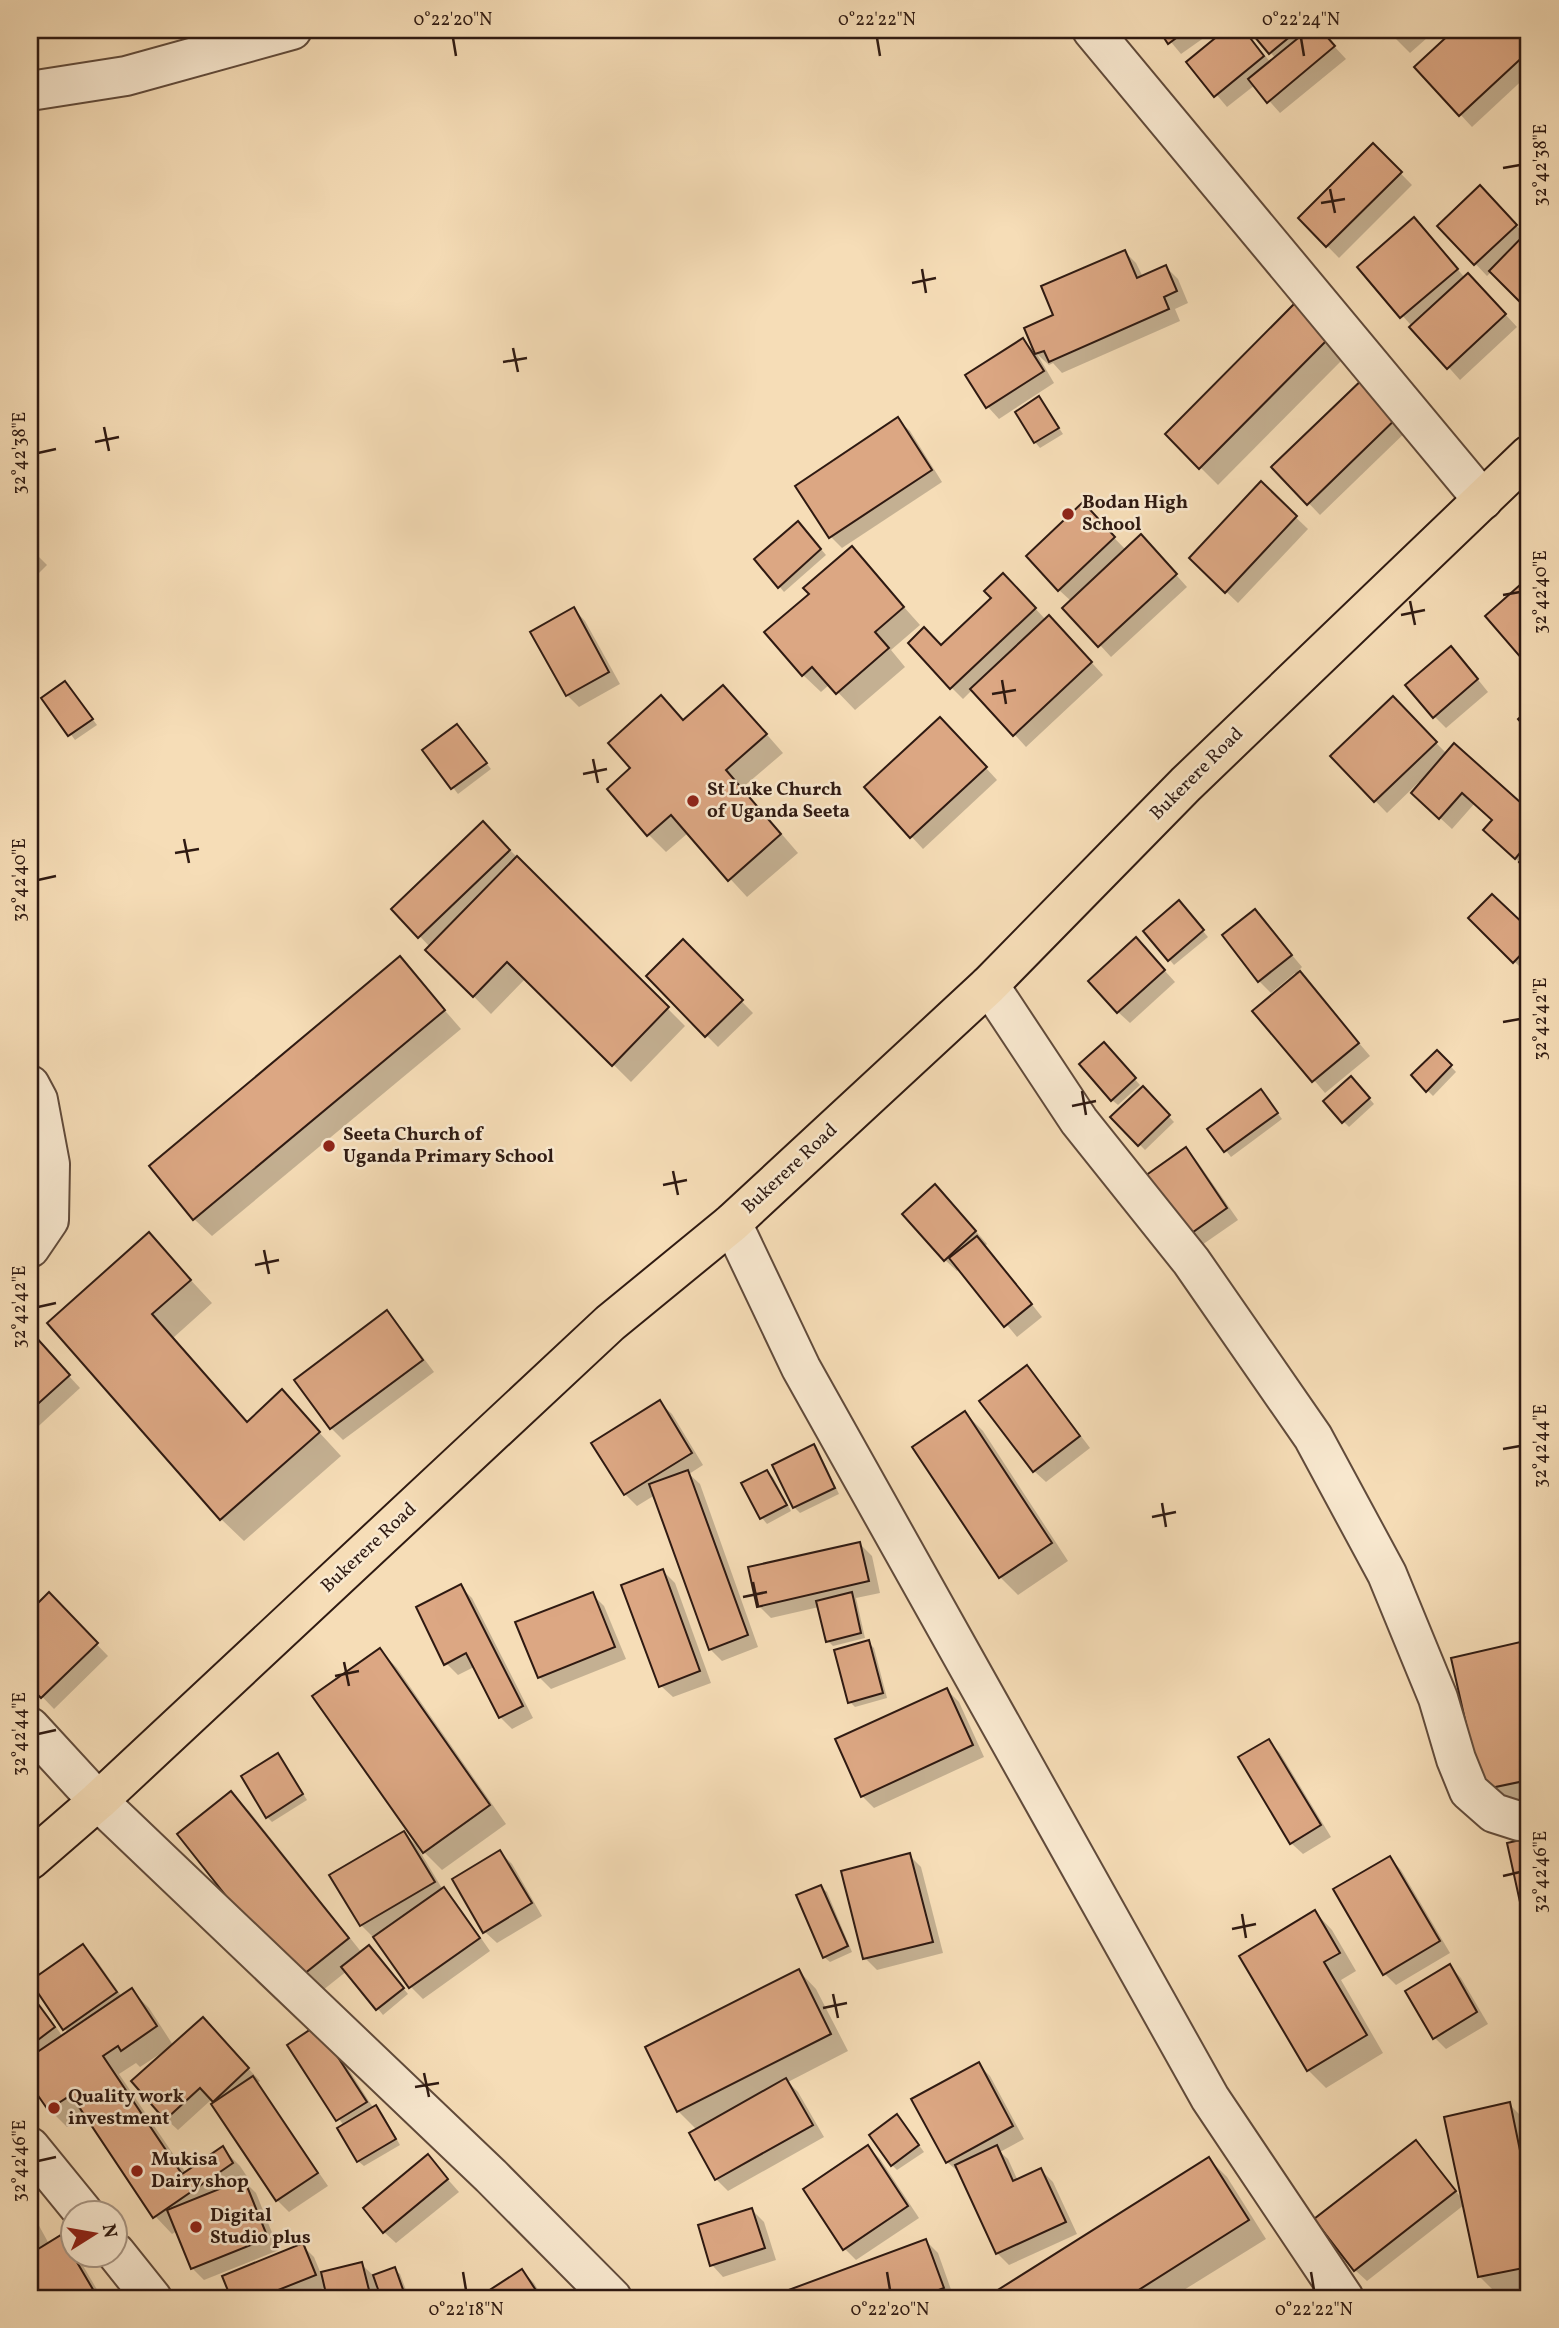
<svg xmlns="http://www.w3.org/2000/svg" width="1559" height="2328" font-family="Vollkorn,serif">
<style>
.shadow{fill:#0003}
.building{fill:#dca783;stroke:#2f1a12;stroke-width:2}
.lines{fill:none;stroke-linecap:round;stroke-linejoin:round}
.minor-casing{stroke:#614b3b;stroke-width:42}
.major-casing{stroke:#2f1a12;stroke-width:42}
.minor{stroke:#f9e9d0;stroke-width:38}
.major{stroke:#f6ddb7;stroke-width:38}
.ticks{fill:none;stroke:#2f1a12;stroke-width:2.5}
.poi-dot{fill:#8f2418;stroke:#f9e9d0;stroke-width:2.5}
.labels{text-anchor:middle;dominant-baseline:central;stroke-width:5;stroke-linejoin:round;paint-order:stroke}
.poi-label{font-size:19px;font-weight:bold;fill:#2f1a12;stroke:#f9e9d0;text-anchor:start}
.street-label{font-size:19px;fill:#2f1a12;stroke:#f9e9d0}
.neatline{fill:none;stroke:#2f1a12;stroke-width:2.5}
.ticks-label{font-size:18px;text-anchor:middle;fill:#2f1a12}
</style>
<rect width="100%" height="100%" fill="#f6ddb7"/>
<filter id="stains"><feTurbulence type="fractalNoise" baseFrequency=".00286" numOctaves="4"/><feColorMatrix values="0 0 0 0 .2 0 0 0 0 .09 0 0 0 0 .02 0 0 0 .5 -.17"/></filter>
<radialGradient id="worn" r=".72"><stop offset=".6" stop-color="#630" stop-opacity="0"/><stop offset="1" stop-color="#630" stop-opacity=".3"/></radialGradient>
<g class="shadow">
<path d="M1161 30H1215L1181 54Z"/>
<path d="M1228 30H1244L1271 63 1276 59 1251 30H1323L1321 32 1346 59 1280 113 1255 85 1227 107 1189 62Z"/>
<path d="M1387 30H1436L1410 53Z"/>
<path d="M1457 30H1525L1529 34V74L1472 127 1416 67Z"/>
<path d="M1373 145 1412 185 1339 258 1300 218Z"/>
<path d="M1492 199 1526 236 1529 232V309L1492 271 1487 276 1440 226Z"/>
<path d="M1426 231 1465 278 1480 287 1517 327 1460 380 1359 267Z"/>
<path d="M1125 252 1136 263 1143 277 1166 267 1178 279 1188 303 1175 309 1180 321 1062 373 1053 363 1049 365 1037 354 1026 328 1055 316Z"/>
<path d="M1299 301 1350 352 1218 485 1167 434Z"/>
<path d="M1023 340 1037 354 1054 383 999 419 988 407Z"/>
<path d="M1368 377 1414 424 1320 515 1274 467Z"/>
<path d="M1039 398 1063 434 1040 448 1035 442Z"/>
<path d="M898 420 910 431 942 482 842 548 830 536Z"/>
<path d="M1261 484 1308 529 1238 603 1191 558Z"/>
<path d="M1082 505 1126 550 1152 548 1187 587 1111 657 1100 645 1071 601 1059 590Z"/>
<path d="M803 528 826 555 784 592 779 586Z"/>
<path d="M30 548 47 565 30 582Z"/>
<path d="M852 549 920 625 891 650 905 667 855 710 830 684 821 692 803 675 811 594Z"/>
<path d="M1015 587 1046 620 1061 629 1103 675 1026 747 973 689 963 699 951 687 941 647 993 599Z"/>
<path d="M574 609 585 621 620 684 579 707 567 695 532 633Z"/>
<path d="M1463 661 1488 692 1446 728 1434 716Z"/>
<path d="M70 689 97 725 75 740 44 698Z"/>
<path d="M1393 699 1447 754 1455 745 1529 812V871L1497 842 1494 820 1475 803 1452 829 1425 804 1419 782 1387 813 1332 756Z"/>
<path d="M741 705 783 753 742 788 798 853 747 897 688 833 666 852 649 835 684 722Z"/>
<path d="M952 731 997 780 923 849 866 787Z"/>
<path d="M462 732 491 769 458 794 425 751Z"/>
<path d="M483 823 685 1026 631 1082 526 978 491 1014 428 950 430 947 394 909Z"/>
<path d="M1492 896 1529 932V957L1520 967 1470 918Z"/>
<path d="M1184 908 1208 937 1174 965 1169 959Z"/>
<path d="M1255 911 1302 967 1298 971 1370 1056 1325 1093 1255 1011 1297 976 1295 973 1271 993 1259 981Z"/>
<path d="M683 941 753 1013 718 1047 648 976Z"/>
<path d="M1147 951 1175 982 1130 1023 1118 1012Z"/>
<path d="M400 959 461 1029 212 1236 194 1219Z"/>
<path d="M1109 1050 1140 1085 1118 1105 1112 1100Z"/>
<path d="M1437 1052 1456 1072 1433 1096 1413 1076Z"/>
<path d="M1357 1084 1374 1104 1349 1127 1343 1121Z"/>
<path d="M1143 1089 1174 1122 1145 1150 1113 1117Z"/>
<path d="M1266 1097 1282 1119 1231 1157 1209 1129Z"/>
<path d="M1186 1149 1197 1161 1238 1220 1199 1247 1188 1236Z"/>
<path d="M947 1198 987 1244 985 1246 1042 1317 1017 1337 960 1268 957 1271 945 1260Z"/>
<path d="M149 1235 212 1303 173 1338 248 1423 282 1392 341 1456 244 1541 221 1519 49 1323Z"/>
<path d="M387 1312 398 1324 434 1372 343 1440 331 1428 296 1381Z"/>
<path d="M34 1338 80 1388 30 1434V1342Z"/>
<path d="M1026 1368 1038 1379 1090 1448 1046 1482 1034 1471Z"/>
<path d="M660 1403 672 1414 703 1465 689 1474 700 1484 758 1647 722 1661 710 1649 655 1495 637 1506 625 1494Z"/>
<path d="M965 1413 983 1431 1068 1561 1018 1595 1000 1577Z"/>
<path d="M813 1446 819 1452 839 1494 800 1513 794 1507Z"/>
<path d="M767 1472 773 1477 791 1511 767 1524 762 1518 743 1484Z"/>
<path d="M860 1544 872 1556 880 1593 856 1598 865 1638 833 1646 828 1641 819 1607 771 1618 759 1606Z"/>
<path d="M663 1571 675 1583 711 1683 673 1697 661 1686Z"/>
<path d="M460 1586 472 1598 533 1718 512 1729 500 1717 474 1667 458 1675 446 1663Z"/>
<path d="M592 1594 604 1606 626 1659 551 1689 539 1677Z"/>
<path d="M49 1595 108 1656 54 1709 30 1684V1599L37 1607Z"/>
<path d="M868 1642 874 1648 887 1698 855 1707 850 1702Z"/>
<path d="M1529 1642V1801L1500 1807 1483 1790 1454 1659Z"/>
<path d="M380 1650 397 1668 506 1824 442 1870 424 1852Z"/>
<path d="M947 1690 959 1702 984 1757 874 1808 862 1796Z"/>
<path d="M1268 1741 1280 1753 1331 1837 1303 1854 1291 1843Z"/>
<path d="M283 1761 307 1800 272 1822 267 1817Z"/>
<path d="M231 1794 249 1811 362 1953H374L408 1994 383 2015 347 1971 313 1998Z"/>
<path d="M404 1833 416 1845 443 1890 455 1901 490 1951 423 1999 411 1987 375 1936 373 1937 361 1925Z"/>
<path d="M500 1852 512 1864 542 1916 497 1943 485 1932Z"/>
<path d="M909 1855 921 1867 943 1953 877 1970 865 1958Z"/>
<path d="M1390 1858 1401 1870 1450 1953 1396 1985 1385 1974Z"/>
<path d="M821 1887 827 1892 852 1952 830 1962 824 1957Z"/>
<path d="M1315 1912 1332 1930 1356 1971 1341 1980 1383 2053 1326 2088 1308 2070Z"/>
<path d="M83 1946 95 1958 122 1997 131 1990 149 2008 173 2045 214 2031 260 2081 257 2083 328 2186 289 2212 277 2200 212 2099 178 2130 166 2119 163 2052 140 2067 136 2063 119 2074 186 2173 222 2148 240 2166 250 2181 246 2183 256 2193 279 2250 204 2280 192 2268 177 2231 172 2234 155 2216 86 2114 67 2127 49 2109 30 2081V1996L42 2007 63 2037 69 2033 65 2029Z"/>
<path d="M1450 1966 1461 1978 1488 2024 1446 2049 1435 2038Z"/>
<path d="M799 1971 816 1989 848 2051 788 2082 798 2092 824 2137 728 2191 716 2179 697 2130 678 2111Z"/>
<path d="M329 2039 374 2109 376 2107 382 2113 400 2145 364 2166 358 2161 344 2126 289 2045Z"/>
<path d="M979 2065 990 2076 1024 2139 1000 2152 1008 2159 1018 2181 1041 2170 1053 2182 1077 2234 1009 2265 997 2253 960 2173 947 2162 914 2099Z"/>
<path d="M1509 2104 1527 2122 1529 2134V2288L1497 2294 1480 2277 1464 2205 1367 2281 1355 2270 1416 2142 1463 2200Z"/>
<path d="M902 2122 924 2152 897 2170 892 2165Z"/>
<path d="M868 2147 880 2159 919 2218 856 2260 844 2248Z"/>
<path d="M428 2157 459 2192 396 2243 384 2232Z"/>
<path d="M1209 2159 1227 2177 1266 2239 1171 2298H988Z"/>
<path d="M30 2209 49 2244 61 2237 73 2249 74 2254H76L102 2298H40L30 2280V2256L36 2252 35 2249 30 2252Z"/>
<path d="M752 2210 764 2222 776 2260 723 2277 712 2265Z"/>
<path d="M926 2241 938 2253 954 2298H769Z"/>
<path d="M302 2245 314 2257 321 2274 361 2264 374 2276 394 2269 400 2274 409 2298H383L379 2286 376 2287 379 2298H329L326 2287 299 2298H233L224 2277Z"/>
<path d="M522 2271 534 2283 543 2298H491L488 2293Z"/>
</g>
<g class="building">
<path d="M1159 30H1187L1168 44Z"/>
<path d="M1225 30H1244L1264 56 1214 97 1186 62Z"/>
<path d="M1249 30H1298L1269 54Z"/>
<path d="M1308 30H1321L1335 46 1267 103 1248 79Z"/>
<path d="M1385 30H1399L1391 37Z"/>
<path d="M1454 30H1526L1529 33V51L1459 116 1414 67Z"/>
<path d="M1373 143 1402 172 1326 247 1298 218Z"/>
<path d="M1480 185 1517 225 1474 265 1437 226Z"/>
<path d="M1414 217 1458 269 1400 318 1357 267Z"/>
<path d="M1529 230V306L1527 309 1489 271Z"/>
<path d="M1125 250 1137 278 1166 265 1177 291 1164 297 1169 309 1049 362 1044 351 1035 354 1024 328 1053 315 1041 286Z"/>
<path d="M1468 273 1506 314 1447 369 1409 327Z"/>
<path d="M1299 299 1334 333 1199 469 1165 434Z"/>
<path d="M1023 338 1044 371 986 408 965 375Z"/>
<path d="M1368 374 1404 411 1307 505 1271 467Z"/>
<path d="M1039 396 1059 428 1034 443 1015 412Z"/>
<path d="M898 417 932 470 829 538 795 486Z"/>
<path d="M1261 481 1297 516 1225 593 1189 558Z"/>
<path d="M1083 502 1115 537 1058 591 1026 556Z"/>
<path d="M798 521 821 549 778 588 754 559Z"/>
<path d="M1141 534 1177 574 1098 647 1062 608Z"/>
<path d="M852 546 904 607 875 632 889 648 836 694 812 667 802 676 764 632 809 594 803 588Z"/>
<path d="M1003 573 1036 608 950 689 908 643 924 627 941 645 991 598 984 591Z"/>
<path d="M1529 577V667L1485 616Z"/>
<path d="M574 607 609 672 566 696 530 632Z"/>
<path d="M1049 615 1092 662 1013 736 970 689Z"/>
<path d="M1451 646 1478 679 1433 718 1405 685Z"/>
<path d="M65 681 93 719 68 736 41 698Z"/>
<path d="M723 685 767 734 726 770 781 834 728 881 671 815 647 836 607 789 630 768 608 743 661 695 683 720Z"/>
<path d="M1393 696 1437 742 1374 802 1330 756Z"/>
<path d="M1529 709V732L1518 719Z"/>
<path d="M940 717 987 767 910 838 864 787Z"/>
<path d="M457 724 487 763 451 789 422 750Z"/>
<path d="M1454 743 1529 810V842L1515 859 1483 830 1492 820 1462 793 1439 819 1411 793Z"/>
<path d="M483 821 510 850 418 938 391 909Z"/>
<path d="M1529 853V874L1519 862Z"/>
<path d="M517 856 669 1007 612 1066 507 962 473 997 425 950Z"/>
<path d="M1492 894 1529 929V946L1513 963 1468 918Z"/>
<path d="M1179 900 1204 930 1168 961 1143 931Z"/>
<path d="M1255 909 1292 955 1258 982 1222 935Z"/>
<path d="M1136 937 1165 970 1117 1013 1088 981Z"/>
<path d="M683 939 743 1000 705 1037 646 976Z"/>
<path d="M400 956 445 1010 193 1220 149 1166Z"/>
<path d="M1300 971 1359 1043 1312 1082 1252 1011Z"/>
<path d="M1104 1042 1136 1078 1111 1101 1079 1064Z"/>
<path d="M1437 1050 1452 1065 1426 1092 1411 1075Z"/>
<path d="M1351 1076 1370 1098 1342 1123 1323 1101Z"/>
<path d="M1143 1086 1170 1115 1138 1146 1110 1117Z"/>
<path d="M1261 1089 1278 1113 1224 1152 1207 1129Z"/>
<path d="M1186 1147 1227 1208 1186 1237 1145 1176Z"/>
<path d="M935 1184 976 1231 944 1261 902 1214Z"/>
<path d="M149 1232 191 1280 152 1314 247 1422 282 1389 320 1432 220 1520 47 1323Z"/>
<path d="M977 1236 1032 1304 1004 1327 949 1258Z"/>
<path d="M387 1310 423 1360 330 1429 294 1380Z"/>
<path d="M34 1335 70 1375 30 1411V1340Z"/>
<path d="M1027 1365 1080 1436 1033 1472 979 1401Z"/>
<path d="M660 1400 692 1453 624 1495 591 1443Z"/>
<path d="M965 1411 1052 1543 999 1578 912 1447Z"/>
<path d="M814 1444 835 1488 793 1508 772 1465Z"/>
<path d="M688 1470 748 1635 709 1650 649 1484Z"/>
<path d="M767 1470 787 1505 760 1519 741 1483Z"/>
<path d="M860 1542 869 1581 757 1607 748 1567Z"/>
<path d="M663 1569 700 1671 659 1687 621 1585Z"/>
<path d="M461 1584 523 1706 499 1718 466 1653 444 1665 416 1607Z"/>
<path d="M49 1592 98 1643 41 1698 30 1687V1611Z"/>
<path d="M593 1592 615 1647 538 1678 515 1622Z"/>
<path d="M852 1592 861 1633 826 1642 816 1601Z"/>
<path d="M869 1640 883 1693 848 1703 834 1650Z"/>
<path d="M1529 1640V1780L1481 1790 1451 1658Z"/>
<path d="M380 1648 490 1805 423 1853 312 1696Z"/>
<path d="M947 1688 973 1745 861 1797 835 1739Z"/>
<path d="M1269 1739 1321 1825 1290 1844 1238 1757Z"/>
<path d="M278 1753 303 1794 266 1818 241 1776Z"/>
<path d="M231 1791 349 1938 294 1982 177 1834Z"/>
<path d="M404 1831 435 1882 360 1926 329 1875Z"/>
<path d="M1529 1838V1943L1507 1843Z"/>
<path d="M500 1850 532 1903 483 1933 452 1879Z"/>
<path d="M910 1853 933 1942 863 1959 841 1871Z"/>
<path d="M1390 1856 1440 1941 1383 1975 1333 1889Z"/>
<path d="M821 1885 848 1946 823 1958 796 1895Z"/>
<path d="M444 1887 480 1938 409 1988 373 1937Z"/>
<path d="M1315 1910 1340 1953 1324 1962 1367 2035 1307 2071 1239 1956Z"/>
<path d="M83 1944 117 1992 63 2030 30 1981Z"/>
<path d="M369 1945 404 1988 376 2010 341 1967Z"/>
<path d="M1450 1964 1477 2012 1433 2039 1405 1991Z"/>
<path d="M799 1969 831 2034 677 2112 645 2047Z"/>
<path d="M132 1988 157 2026 121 2051 118 2046 103 2056 182 2174 223 2146 233 2163 153 2218 71 2095 48 2110 30 2084V2057Z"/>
<path d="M30 1993 55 2027 30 2046Z"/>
<path d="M203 2017 249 2068 213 2102 200 2088 165 2120 131 2081Z"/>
<path d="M317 2025 367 2102 336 2121 287 2045Z"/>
<path d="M979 2062 1013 2126 946 2163 911 2099Z"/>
<path d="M253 2076 318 2173 276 2201 211 2104Z"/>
<path d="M786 2078 813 2125 715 2180 689 2133Z"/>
<path d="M1510 2102 1529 2194V2267L1478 2277 1444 2117Z"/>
<path d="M376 2105 396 2139 357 2162 337 2128Z"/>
<path d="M897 2114 919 2145 891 2166 869 2135Z"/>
<path d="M1416 2140 1456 2191 1354 2271 1314 2219Z"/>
<path d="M868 2145 908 2206 843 2250 803 2189Z"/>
<path d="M997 2145 1013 2181 1041 2168 1066 2222 996 2254 955 2165Z"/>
<path d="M428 2154 448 2179 383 2233 363 2208Z"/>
<path d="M1209 2157 1249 2220 1126 2298H985Z"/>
<path d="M244 2179 268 2238 191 2269 167 2210Z"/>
<path d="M752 2208 765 2248 710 2266 698 2225Z"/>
<path d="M30 2216 37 2229 30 2234Z"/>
<path d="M61 2235 98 2298H38L30 2284V2254Z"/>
<path d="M926 2239 944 2288 917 2298H767Z"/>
<path d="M303 2243 316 2275 258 2298H231L222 2276Z"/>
<path d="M362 2262 371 2298H327L321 2272Z"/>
<path d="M395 2267 406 2298H381L373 2275Z"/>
<path d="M522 2269 541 2298H489L485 2293Z"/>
</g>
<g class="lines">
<defs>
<g id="minor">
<path d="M1092 30 1483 500"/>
<path d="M30 91 126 76 292 30"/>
<path d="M989 985 1079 1121 1191 1261 1313 1437 1387 1574 1438 1698 1456 1759 1469 1791 1494 1813 1519 1821 1529 1820"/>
<path d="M30 1085 38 1100 50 1164 49 1220 30 1248"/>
<path d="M732 1223 801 1368 1210 2098 1344 2298"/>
<path d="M30 1727 98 1801 491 2176 612 2298"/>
<path d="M30 2147 83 2212"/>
<path d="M116 2253 152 2298"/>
</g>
<path id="major" d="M30 1860 98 1801 610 1323 732 1223 989 985 1186 784 1529 455"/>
</defs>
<use href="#minor" class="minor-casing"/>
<use href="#major" class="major-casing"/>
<use href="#minor" class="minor"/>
<use href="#major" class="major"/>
</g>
<path class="ticks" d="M453 38 456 56M877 38 880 56M1301 38 1304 56M1503 168 1520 165M1330 189 1335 213M1321 203 1345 199M922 269 926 293M912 283 936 278M513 348 518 372M503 362 527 358M104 427 109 451M95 442 119 437M38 453 56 449M1503 595 1520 592M1410 601 1415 625M1401 615 1425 610M1002 680 1006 704M992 694 1016 690M593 759 598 783M583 774 607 769M184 839 189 863M175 853 199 849M38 880 56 876M1503 1022 1520 1019M1082 1091 1086 1115M1072 1106 1096 1101M673 1171 678 1195M663 1185 687 1180M264 1250 269 1274M255 1265 279 1260M38 1307 56 1303M1503 1449 1520 1446M1162 1503 1166 1527M1152 1517 1176 1512M753 1582 758 1606M743 1597 767 1592M344 1662 349 1686M335 1676 359 1671M38 1734 56 1730M1503 1876 1520 1872M1242 1914 1246 1938M1232 1929 1256 1924M833 1994 838 2018M823 2008 847 2003M424 2073 429 2097M415 2087 439 2083M38 2161 56 2157M463 2272 466 2290M887 2272 890 2290M1311 2272 1314 2290"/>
<g class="poi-dot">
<circle cx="1068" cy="514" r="7"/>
<circle cx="693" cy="801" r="7"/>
<circle cx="329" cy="1146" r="7"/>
<circle cx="54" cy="2108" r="7"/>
<circle cx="137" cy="2171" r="7"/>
<circle cx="196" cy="2227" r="7"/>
</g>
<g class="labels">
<g class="poi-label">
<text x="1082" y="503">Bodan High<tspan x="1082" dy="22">School</tspan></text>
<text x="707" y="790">St Luke Church<tspan x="707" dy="22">of Uganda Seeta</tspan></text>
<text x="343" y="1135">Seeta Church of<tspan x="343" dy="22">Uganda Primary School</tspan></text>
<text x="68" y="2097">Quality work<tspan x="68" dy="22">investment</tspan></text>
<text x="151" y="2160">Mukisa<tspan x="151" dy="22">Dairy shop</tspan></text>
<text x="210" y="2216">Digital<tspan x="210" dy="22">Studio plus</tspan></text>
</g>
<g class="street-label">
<text transform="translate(1197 774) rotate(-45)">Bukerere Road</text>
<text transform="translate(790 1169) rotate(-43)">Bukerere Road</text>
<text transform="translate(369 1548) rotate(-43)">Bukerere Road</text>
</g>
</g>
<rect width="1559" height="2328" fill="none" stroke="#f6ddb7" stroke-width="77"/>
<g transform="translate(94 2234) rotate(79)"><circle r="33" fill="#f9e9d0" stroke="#a89684" stroke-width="2"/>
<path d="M0-5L12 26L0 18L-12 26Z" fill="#8f2418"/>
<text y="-10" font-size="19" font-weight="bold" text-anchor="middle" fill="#2f1a12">N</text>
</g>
<rect x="38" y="38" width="1482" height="2252" class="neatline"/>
<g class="ticks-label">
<text x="453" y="25">0°22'20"N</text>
<text x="877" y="25">0°22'22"N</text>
<text x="1301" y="25">0°22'24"N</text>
<text transform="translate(1540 165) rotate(-90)" y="6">32°42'38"E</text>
<text transform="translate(19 453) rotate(-90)" y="6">32°42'38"E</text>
<text transform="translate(1540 592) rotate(-90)" y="6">32°42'40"E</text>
<text transform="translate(19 880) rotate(-90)" y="6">32°42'40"E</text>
<text transform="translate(1540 1019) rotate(-90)" y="6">32°42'42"E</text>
<text transform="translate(19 1307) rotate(-90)" y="6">32°42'42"E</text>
<text transform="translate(1540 1446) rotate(-90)" y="6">32°42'44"E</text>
<text transform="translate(19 1734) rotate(-90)" y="6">32°42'44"E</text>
<text transform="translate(1540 1872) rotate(-90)" y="6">32°42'46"E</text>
<text transform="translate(19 2161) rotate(-90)" y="6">32°42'46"E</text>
<text x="466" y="2315">0°22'18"N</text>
<text x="890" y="2315">0°22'20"N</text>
<text x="1314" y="2315">0°22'22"N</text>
</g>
<rect width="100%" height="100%" filter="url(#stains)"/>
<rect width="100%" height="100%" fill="url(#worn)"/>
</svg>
